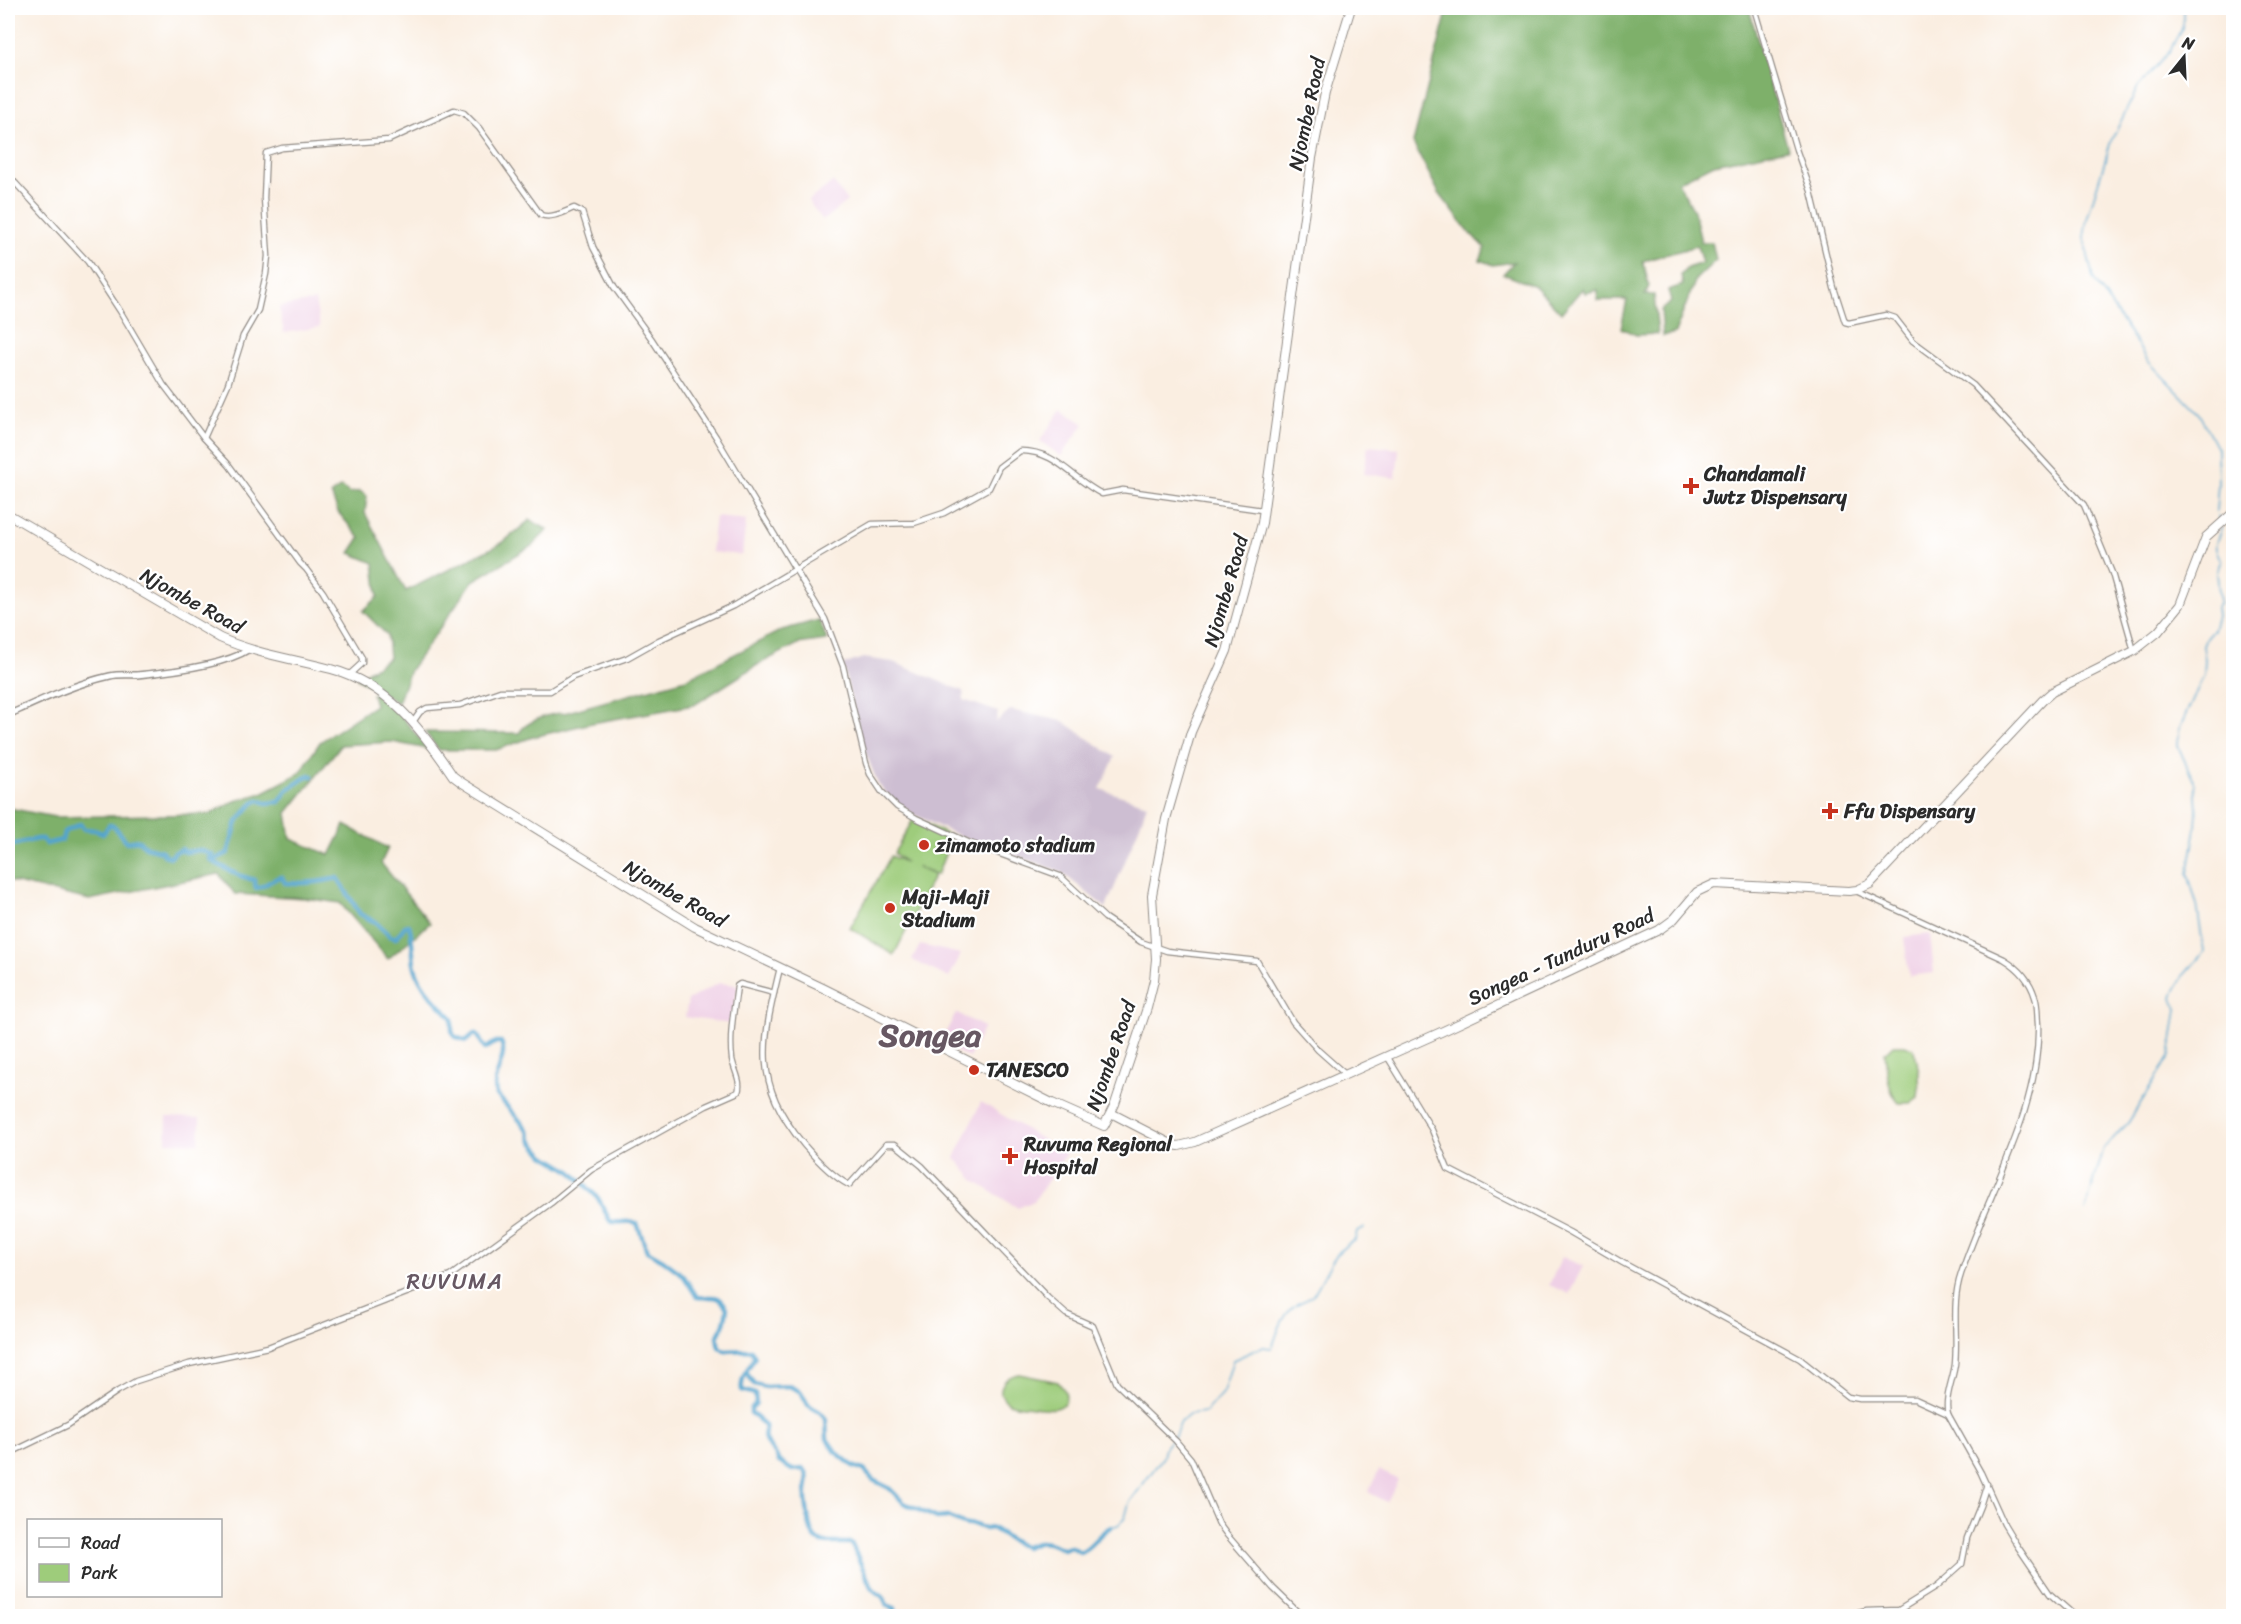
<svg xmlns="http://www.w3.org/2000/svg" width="2241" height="1624" font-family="Sriracha,sans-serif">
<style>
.built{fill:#efd0e6}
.industrial{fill:#cdbed2}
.green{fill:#9ecc7b;stroke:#647c53;stroke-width:1.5}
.forest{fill:#7eb06b;stroke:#546e4b;stroke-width:1.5}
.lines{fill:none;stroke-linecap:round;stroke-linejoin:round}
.stream{stroke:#52a4cd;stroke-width:1.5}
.river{stroke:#52a4cd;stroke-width:4.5}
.tertiary-casing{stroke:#928c86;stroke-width:7}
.secondary-casing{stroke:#928c86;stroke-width:8}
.trunk-casing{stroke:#928c86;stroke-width:10}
.tertiary{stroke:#fff;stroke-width:4.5}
.secondary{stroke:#fff;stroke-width:5}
.trunk{stroke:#fff;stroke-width:8}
.poi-dot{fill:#c8321e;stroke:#fff;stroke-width:2}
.labels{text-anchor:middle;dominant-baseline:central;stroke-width:4.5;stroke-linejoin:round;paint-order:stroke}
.street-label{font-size:20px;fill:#2b2b2b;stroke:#fff}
.poi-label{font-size:20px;font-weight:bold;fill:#2b2b2b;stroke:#fff;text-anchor:start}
.quarter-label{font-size:22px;letter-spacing:1.5px;fill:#675863;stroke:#fff}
.town-label{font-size:32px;font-weight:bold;fill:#675863;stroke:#fff}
</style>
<rect width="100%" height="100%" fill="#fff"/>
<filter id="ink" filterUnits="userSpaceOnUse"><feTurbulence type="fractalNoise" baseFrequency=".0167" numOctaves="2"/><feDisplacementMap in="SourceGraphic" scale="12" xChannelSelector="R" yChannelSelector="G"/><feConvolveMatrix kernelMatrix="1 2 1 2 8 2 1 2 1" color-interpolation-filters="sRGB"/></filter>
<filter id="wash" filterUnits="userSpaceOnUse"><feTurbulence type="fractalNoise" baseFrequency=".008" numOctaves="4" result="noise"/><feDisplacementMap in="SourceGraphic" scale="24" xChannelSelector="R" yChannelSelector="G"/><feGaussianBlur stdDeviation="1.35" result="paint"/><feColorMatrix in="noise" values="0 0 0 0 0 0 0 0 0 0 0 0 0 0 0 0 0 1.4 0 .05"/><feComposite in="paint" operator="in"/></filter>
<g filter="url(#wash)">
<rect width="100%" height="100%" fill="#faeee1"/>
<g class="built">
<path d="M833 182 847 201 823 220 808 201Z"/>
<path d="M315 301 320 327 284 333 279 307Z"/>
<path d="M1062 409 1084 424 1061 456 1040 441Z"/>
<path d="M1368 446 1399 449 1396 478 1364 474Z"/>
<path d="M715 517 746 520 742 555 711 552Z"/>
<path d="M1930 934 1934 973 1909 976 1904 937Z"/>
<path d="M920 945 961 954 949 978 912 960Z"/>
<path d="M719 983 738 985 731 1024 685 1017 688 1000Z"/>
<path d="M956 1013 984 1027 969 1058 940 1043Z"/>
<path d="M981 1102 1066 1154 1034 1201 1018 1208 976 1182 955 1158Z"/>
<path d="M167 1117 200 1118 199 1143 166 1142Z"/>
<path d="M1562 1257 1583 1266 1569 1294 1549 1285Z"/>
<path d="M1379 1470 1398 1480 1387 1502 1368 1492Z"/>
</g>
<path class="industrial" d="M863 658 893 662 963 691 964 700 998 712 996 722 1010 710 1063 721 1115 757 1100 789 1147 804 1140 825 1106 908 1060 871 957 835 913 814 893 801 878 784 862 743 843 665Z"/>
<g class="green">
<path d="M914 818 952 837 937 875 916 867 934 875 894 955 850 928 891 856 905 862 894 853Z"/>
<path d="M1893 1045H1905L1913 1048C1919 1064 1921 1080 1918 1097L1910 1103H1899C1887 1090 1887 1070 1885 1053Z"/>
<path d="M1019 1374 1058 1382 1065 1391C1071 1413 1046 1409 1032 1407 1025 1406 1016 1406 1009 1403 993 1393 1003 1376 1019 1374Z"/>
</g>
<g class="forest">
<path d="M1448 8H1749L1788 149 1714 164 1678 182 1694 211 1701 242H1712L1716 260 1696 279 1675 333 1663 336 1661 310 1671 302 1668 290 1683 285 1681 275 1687 268 1702 263 1697 246 1643 261 1649 286 1645 295H1654L1658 334 1636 335 1621 328 1627 300H1597L1598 290 1585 293 1583 288 1561 313 1535 286 1503 274 1514 262 1493 265 1480 260 1485 248 1468 231 1439 193 1413 143Z"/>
<path d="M341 487 350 493 360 491 367 496 365 513 406 591 502 543 530 520 548 530 532 546 473 581 410 670 398 703 357 678 389 658 387 635 363 611 378 597 374 563 350 553 360 538 338 512 331 494Z"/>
<path d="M819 620 827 640 798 644 759 664 694 705 592 723 533 737 496 750H439L425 732 519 733C526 721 550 713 564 713L686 679 782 630Z"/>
<path d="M375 693 401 716 428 749 392 742 341 745 287 813 291 839 330 855 345 825 388 848 381 863 430 923 388 959 340 903 304 898 235 894 219 874 89 900 8 881V808L55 817 210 814 235 801 262 793 300 773 320 742 375 705 372 694Z"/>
</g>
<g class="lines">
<g class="stream">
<path d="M2183 8V26L2169 52 2138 87 2111 141 2087 219 2084 238 2093 278 2148 361 2199 414 2217 448 2218 482 2216 512"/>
<path d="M2218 516 2220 521"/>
<path d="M2085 1211 2104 1148 2128 1123 2170 1056 2177 1009 2173 998 2175 992 2183 976 2204 952 2197 905 2188 874 2196 828 2197 809 2195 784 2178 746 2179 729 2204 675 2205 659 2203 646 2206 638 2213 630 2217 616 2216 608 2220 603 2217 572 2221 560C2211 542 2217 545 2221 528"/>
<path d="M1111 1527 1118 1525 1125 1518 1129 1503 1163 1457 1165 1447 1175 1435 1181 1421 1189 1414 1205 1412 1223 1392 1233 1360 1262 1347 1272 1348C1277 1334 1282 1314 1297 1304 1303 1301 1308 1300 1313 1295 1327 1274 1332 1251 1355 1240L1357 1231 1364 1228"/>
</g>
<g class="river">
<path d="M8 836 12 845 37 839H42L46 844 62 840 64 832 80 824 84 829 96 830 103 834 109 825 114 826 127 842 138 840 146 847 162 851 164 855 171 857 175 852 182 849 185 852 200 850 213 855 210 858 212 861 228 853 237 822 253 803 259 800 266 803 279 802 287 790 309 775 312 776"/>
<path d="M212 861 238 875 254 880 256 888C265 888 271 878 282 877L285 883C303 884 321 882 338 878L360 914 375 922 390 936 396 938 405 926 409 925C413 938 412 950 414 963 418 986 437 1002 452 1018V1031L454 1036 466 1041 474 1034H477L485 1049 496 1042H501C509 1057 491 1074 496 1094L522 1123 529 1132 531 1140 544 1155 572 1172 598 1198 610 1221C619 1225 626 1219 637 1223L647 1251 663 1260 683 1275 697 1297C712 1299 717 1291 727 1308 726 1314 725 1323 722 1328 717 1337 716 1336 719 1347L725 1351 751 1350 755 1357C749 1367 740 1377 742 1390L755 1394 756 1403 751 1409V1413L765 1425C766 1431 763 1435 765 1440 768 1449 777 1451 778 1461L792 1470 803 1469C810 1476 807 1482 806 1491 805 1499 807 1507 808 1515 812 1549 822 1542 851 1543L871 1586 875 1591 883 1597 887 1605 895 1608 894 1616"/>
<path d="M746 1372 754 1384 766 1387 789 1386 801 1392 808 1405 820 1412 826 1419 827 1439 836 1452 853 1466 864 1470 873 1480 889 1488 904 1503 937 1518 947 1517 966 1525 973 1524 985 1529 992 1528 1017 1544 1025 1547 1040 1542 1048 1543 1064 1549 1071 1547 1080 1552C1092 1548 1098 1533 1111 1527"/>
</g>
</g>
</g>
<g filter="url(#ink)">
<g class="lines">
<defs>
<g id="tertiary">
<path d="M1754 8 1796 149 1811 191 1834 288 1845 322 1849 323 1886 315 1895 318 1913 341 1973 385 2084 505 2112 573 2134 651"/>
<path d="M8 175 88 262 120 311 163 384 204 438 229 465 300 563 306 569 323 592 362 658V663L350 674"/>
<path d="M204 438 228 384 243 336 258 310 266 274 268 256 264 198 266 153 282 148 389 140 454 110 464 113 479 128 541 215C551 219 564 212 574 208L582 212 593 247 614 287 651 338 716 437 825 619 843 666 866 763 870 774 882 792 897 807 916 818 970 843 1060 876 1105 918 1141 942 1167 951 1257 961 1293 1022 1318 1050 1345 1074"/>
<path d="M413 722 420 712 427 708 460 705 500 691H550L573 677 627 658 659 640 733 606 872 524 914 523 944 513 989 488 999 467 1020 451C1056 450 1073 480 1102 494L1123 490 1262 510"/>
<path d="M1856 891 2004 959C2019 968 2030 980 2035 997 2038 1005 2037 1015 2038 1024 2041 1109 1987 1194 1961 1274 1951 1303 1958 1335 1955 1364 1953 1380 1944 1398 1948 1414"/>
<path d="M780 968C762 1042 752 1082 804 1145 816 1159 832 1176 849 1185L886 1144H895L922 1166 1048 1298 1066 1314 1093 1326 1117 1384 1176 1441 1191 1459 1219 1524 1227 1535 1273 1588 1302 1616"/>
<path d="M1387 1056 1432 1130 1448 1169 1570 1232 1623 1263 1800 1359 1848 1397 1860 1399H1915L1948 1414 1981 1473 2004 1524 2016 1544 2050 1594 2075 1616"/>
<path d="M8 1454 68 1425 118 1391 136 1381 189 1364 268 1347 450 1276 551 1203 591 1170 706 1106 738 1092C742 1082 734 1070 732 1059 729 1035 734 1010 737 986L740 984 774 993"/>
<path d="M1846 1616 1867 1611 1899 1610 1936 1587 1962 1564 1967 1538 1980 1506 1987 1484"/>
</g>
<path id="secondary" d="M8 715C41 700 74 684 110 676 119 674 128 675 137 675 168 672 223 666 248 650"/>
<g id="trunk">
<path d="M8 514 220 638C256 654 294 659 331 669 388 684 422 730 453 776L461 782 695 927 825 989 1052 1103 1104 1126 1115 1104 1147 1008 1154 980 1156 959 1152 895 1166 819 1191 732 1227 651 1262 523 1312 158 1325 93 1351 8"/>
<path d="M1111 1113 1173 1145 1179 1146 1195 1142 1441 1032 1659 930 1674 919 1697 892 1714 884 1849 891 1857 890 1870 884 2043 700 2052 692 2134 651 2158 632 2180 605 2206 537 2234 512"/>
</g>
</defs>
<use href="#tertiary" class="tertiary-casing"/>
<use href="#secondary" class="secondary-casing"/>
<use href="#trunk" class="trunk-casing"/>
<use href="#tertiary" class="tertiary"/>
<use href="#secondary" class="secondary"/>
<use href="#trunk" class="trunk"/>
</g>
</g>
<g class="poi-dot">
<path d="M1688 477h6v6h6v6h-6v6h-6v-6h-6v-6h6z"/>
<path d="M1827 802h6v6h6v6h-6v6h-6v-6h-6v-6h6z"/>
<circle cx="924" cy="845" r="6"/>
<circle cx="890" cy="908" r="6"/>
<circle cx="974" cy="1070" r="6"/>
<path d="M1007 1147h6v6h6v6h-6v6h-6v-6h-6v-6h6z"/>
</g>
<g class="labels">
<g class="street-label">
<text transform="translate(1307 114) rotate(-78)">Njombe Road</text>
<text transform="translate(1226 591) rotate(-74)">Njombe Road</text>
<text transform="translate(192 601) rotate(29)">Njombe Road</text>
<text transform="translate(675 894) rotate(30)">Njombe Road</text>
<text transform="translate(1561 957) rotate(-25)">Songea - Tunduru Road</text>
<text transform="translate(1111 1056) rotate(-71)">Njombe Road</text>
</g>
<g class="poi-label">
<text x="1704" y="474">Chandamali<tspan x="1704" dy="23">Jwtz Dispensary</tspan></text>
<text x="1844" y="811">Ffu Dispensary</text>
<text x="936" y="845">zimamoto stadium</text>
<text x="902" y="897">Maji-Maji<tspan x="902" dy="23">Stadium</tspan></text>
<text x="986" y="1070">TANESCO</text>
<text x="1024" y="1144">Ruvuma Regional<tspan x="1024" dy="23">Hospital</tspan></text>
</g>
<g class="quarter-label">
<text x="455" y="1281">RUVUMA</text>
</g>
<g class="town-label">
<text x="930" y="1035">Songea</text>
</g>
</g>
<rect width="2241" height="1624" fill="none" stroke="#fff" stroke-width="30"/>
<rect x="27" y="1519" width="195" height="78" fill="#ffffff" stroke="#aaaaaa" stroke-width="1.5"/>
<rect x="39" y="1538" width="30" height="9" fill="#ffffff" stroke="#aaaaaa" stroke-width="1.5"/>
<text x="81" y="1549" font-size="18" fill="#2b2b2b">Road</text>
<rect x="39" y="1564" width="30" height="18" fill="#9ecc7b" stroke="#aaaaaa" stroke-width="1.5"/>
<text x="81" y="1579" font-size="18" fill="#2b2b2b">Park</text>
<g transform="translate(2184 57) rotate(18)" stroke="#ffffff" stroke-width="4.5" paint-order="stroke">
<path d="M0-4.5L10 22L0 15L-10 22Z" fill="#2b2b2b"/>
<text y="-9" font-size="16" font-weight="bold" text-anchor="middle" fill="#2b2b2b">N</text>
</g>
</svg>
